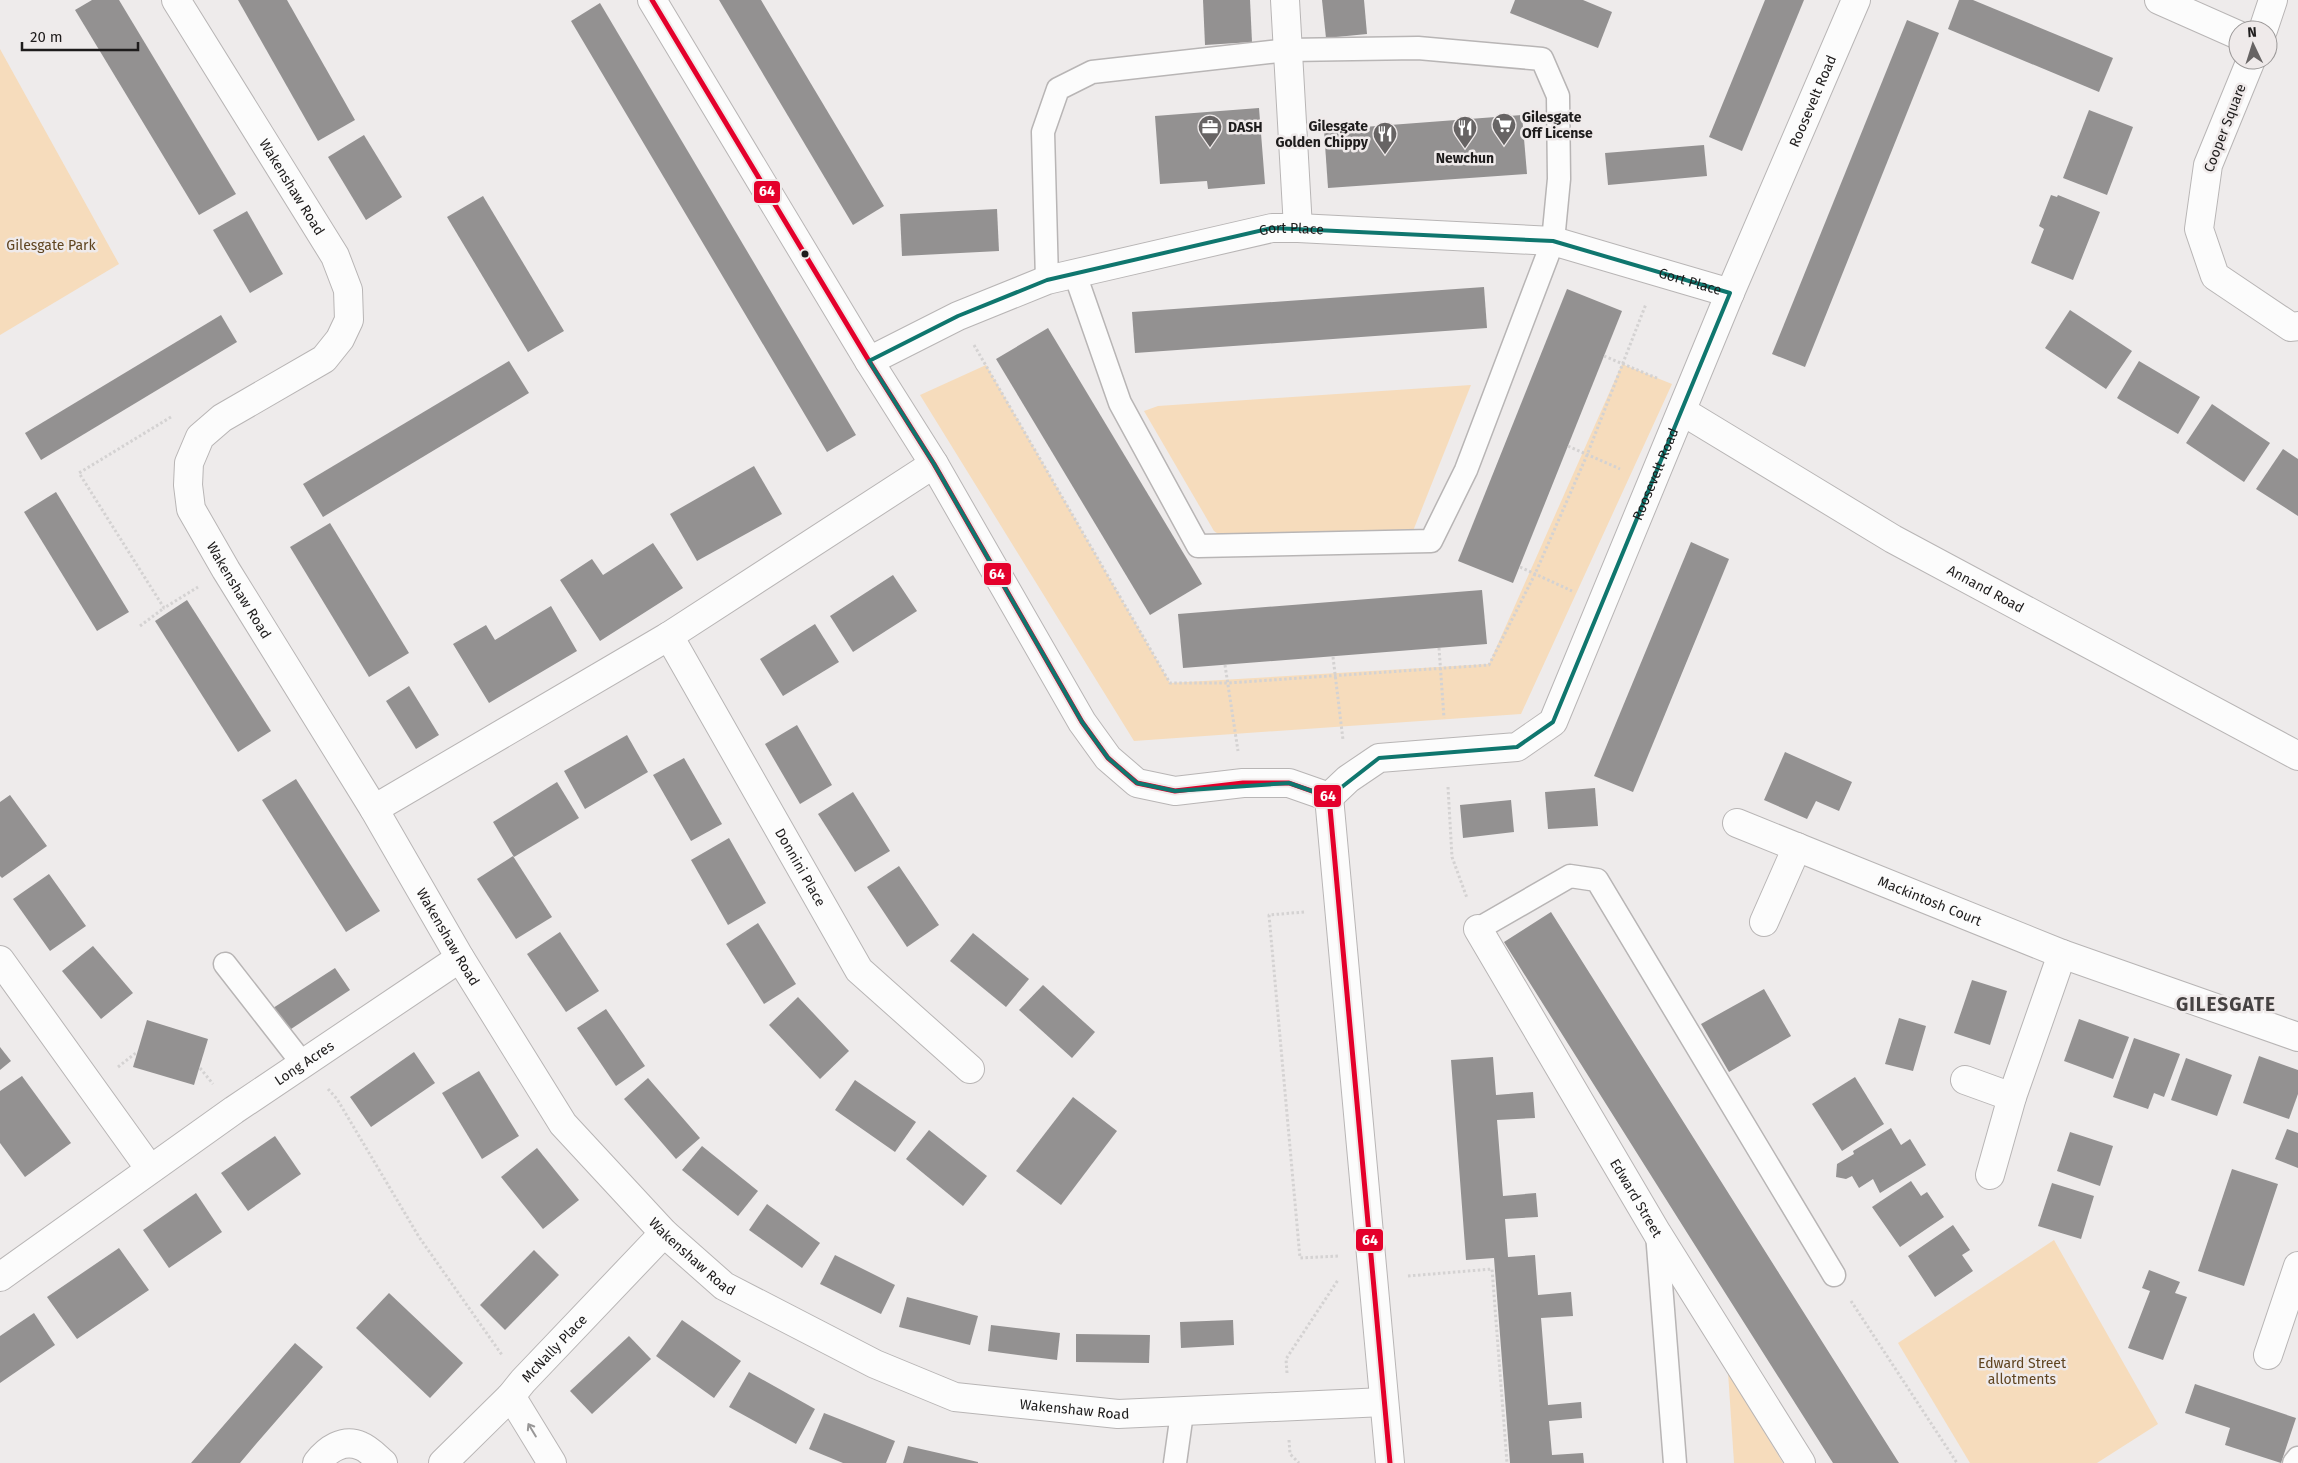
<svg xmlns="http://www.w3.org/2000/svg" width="2298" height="1463" font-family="'Fira Sans',sans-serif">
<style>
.green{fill:#f6dcbc}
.building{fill:#939191}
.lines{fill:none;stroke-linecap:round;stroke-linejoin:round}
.lane-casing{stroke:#b8b5b5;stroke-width:25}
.street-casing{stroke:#b8b5b5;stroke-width:30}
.path{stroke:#d4d2d2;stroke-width:3;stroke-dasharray:2.5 2.5;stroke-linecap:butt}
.lane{stroke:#fcfcfc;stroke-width:22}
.street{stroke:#fcfcfc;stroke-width:28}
.bus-1-casing{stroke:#efeaea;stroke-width:9}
.bus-1{stroke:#e4002b;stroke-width:5}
.oneway{stroke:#989797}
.marked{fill:none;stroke:#0f766e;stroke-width:4;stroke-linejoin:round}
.bus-dot{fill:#1e1c1c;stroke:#efeaea;stroke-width:2}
.labels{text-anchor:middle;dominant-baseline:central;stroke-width:5;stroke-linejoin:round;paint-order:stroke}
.street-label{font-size:14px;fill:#1e1c1c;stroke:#efeaea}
.poi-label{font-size:14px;font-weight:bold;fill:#1e1c1c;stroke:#efeaea;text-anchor:start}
.park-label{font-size:14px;fill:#5f4420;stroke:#efeaea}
.district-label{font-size:19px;font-weight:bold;letter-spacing:1px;fill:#454242;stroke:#efeaea}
.line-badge{stroke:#efeaea;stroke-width:2}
.badge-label{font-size:14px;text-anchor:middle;font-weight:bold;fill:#fff}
</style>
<rect width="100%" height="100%" fill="#eeebeb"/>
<g class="green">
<path d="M0 49 119 264 0 335Z"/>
<path d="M1622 364 1672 384 1521 714 1134 741 920 395 986 365 1170 683 1489 664Z"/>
<path d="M1471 385 1411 536 1228 541 1214 531 1144 411 1158 406Z"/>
<path d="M2054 1240 2158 1424 2097 1463H1970L1898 1343Z"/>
<path d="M1728 1372 1783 1463H1734Z"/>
</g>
<g class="building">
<path d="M92 0H119L236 194 199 215 75 10Z"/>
<path d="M238 0H287L355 120 318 141Z"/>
<path d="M719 0H761L884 206 853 225Z"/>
<path d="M1203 0H1250L1252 42 1205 45Z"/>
<path d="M1322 0H1364L1367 34 1326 38Z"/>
<path d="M1515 0H1583L1612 12 1598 48 1510 13Z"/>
<path d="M1765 0H1804L1742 151 1709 137Z"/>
<path d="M1959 0H1973L2113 58 2099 92 1948 29Z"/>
<path d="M600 3 856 435 827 452 571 21Z"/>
<path d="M1907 20 1939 33 1805 367 1772 354Z"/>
<path d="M1259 108 1265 184 1208 189 1207 181 1160 184 1155 116Z"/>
<path d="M2089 110 2133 127 2107 195 2063 178Z"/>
<path d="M1522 115 1527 174 1328 188 1324 130Z"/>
<path d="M364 135 402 197 366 220 328 157Z"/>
<path d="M1704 145 1707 176 1608 185 1605 153Z"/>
<path d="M2051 195 2057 197 2058 195 2100 212 2073 280 2031 263 2044 229 2039 226Z"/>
<path d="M483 196 564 331 528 352 447 217Z"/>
<path d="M997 209 999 251 902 256 900 214Z"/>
<path d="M247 211 283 274 250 293 213 230Z"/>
<path d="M1484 287 1487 328 1135 353 1132 312Z"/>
<path d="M1567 289 1622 311 1513 583 1458 561Z"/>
<path d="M2070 310 2132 351 2106 389 2045 348Z"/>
<path d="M221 315 237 342 41 460 25 433Z"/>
<path d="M1048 328 1202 584 1150 615 996 359Z"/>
<path d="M509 361 529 393 323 517 303 484Z"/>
<path d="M2139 361 2200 397 2178 434 2117 398Z"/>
<path d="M2212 404 2270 443 2244 482 2186 443Z"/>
<path d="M2283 449 2298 459V516L2256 489Z"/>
<path d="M754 466 782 514 697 561 670 514Z"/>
<path d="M56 492 129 612 97 631 24 512Z"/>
<path d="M330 523 409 653 369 677 290 547Z"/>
<path d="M1691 542 1729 559 1633 792 1594 776Z"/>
<path d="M653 543 683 588 600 641 560 580 592 559 603 575Z"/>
<path d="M893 575 917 611 853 652 830 616Z"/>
<path d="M1482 590 1487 644 1183 668 1178 614Z"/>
<path d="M187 600 271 731 238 752 155 621Z"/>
<path d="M551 606 577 651 489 703 453 644 486 625 495 640Z"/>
<path d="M815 624 839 662 783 696 760 659Z"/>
<path d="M409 686 439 735 416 749 386 701Z"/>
<path d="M797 725 832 785 800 804 765 744Z"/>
<path d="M627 735 648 772 585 809 564 771Z"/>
<path d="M1785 752 1852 782 1839 811 1816 801 1807 819 1764 800Z"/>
<path d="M684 758 722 824 691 841 653 775Z"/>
<path d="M296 779 380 911 346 932 262 800Z"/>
<path d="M557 782 579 818 514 857 493 822Z"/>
<path d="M1595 788 1598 826 1548 829 1545 792Z"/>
<path d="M853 792 890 851 855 872 818 814Z"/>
<path d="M10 795 47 846 2 878 0 876V802Z"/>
<path d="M1511 800 1514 832 1463 838 1460 805Z"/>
<path d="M729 838 766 903 728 925 691 860Z"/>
<path d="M513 856 552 917 516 939 477 879Z"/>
<path d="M899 866 939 925 907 947 867 887Z"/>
<path d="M49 874 86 926 50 951 13 899Z"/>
<path d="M1551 912 1823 1343 1899 1463H1833L1691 1239 1504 942Z"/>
<path d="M758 923 796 984 764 1004 726 944Z"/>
<path d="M560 932 599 991 566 1012 527 954Z"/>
<path d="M973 933 1029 979 1006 1007 950 961Z"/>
<path d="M93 946 133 993 101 1019 62 971Z"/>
<path d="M335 968 350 990 285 1033 270 1010Z"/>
<path d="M1972 980 2007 991 1990 1045 1954 1033Z"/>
<path d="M1043 985 1095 1032 1072 1058 1019 1010Z"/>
<path d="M1764 989 1791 1036 1729 1072 1701 1024Z"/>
<path d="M798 997 849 1051 820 1079 769 1025Z"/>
<path d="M606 1009 645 1066 616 1086 577 1028Z"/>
<path d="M1899 1018 1926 1026 1913 1071 1885 1064Z"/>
<path d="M2079 1019 2129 1037 2113 1079 2064 1061Z"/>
<path d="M147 1020 208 1039 194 1085 133 1067Z"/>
<path d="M2134 1038 2180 1054 2164 1097 2154 1093 2148 1109 2113 1097Z"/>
<path d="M0 1047 11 1061 0 1070Z"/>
<path d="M414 1052 435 1083 371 1127 350 1097Z"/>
<path d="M2259 1056 2298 1070V1094L2289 1119 2243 1103Z"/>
<path d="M1493 1057 1496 1095 1533 1092 1535 1118 1497 1120 1503 1196 1536 1193 1538 1217 1505 1219 1508 1257 1535 1255 1538 1295 1571 1292 1573 1316 1541 1318 1548 1405 1581 1402 1582 1418 1549 1421 1552 1455 1583 1453 1584 1463H1510L1494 1258 1466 1260 1451 1060Z"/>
<path d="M2186 1058 2232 1075 2217 1116 2171 1100Z"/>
<path d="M479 1071 519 1136 482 1159 442 1093Z"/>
<path d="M22 1076 71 1143 25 1177 0 1143V1091Z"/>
<path d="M1855 1077 1884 1124 1842 1151 1812 1104Z"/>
<path d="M648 1078 700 1138 676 1159 624 1099Z"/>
<path d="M855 1080 916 1122 895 1152 835 1110Z"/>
<path d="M1073 1097 1117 1131 1061 1205 1016 1171Z"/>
<path d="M1891 1128 1901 1145 1910 1139 1926 1165 1880 1193 1873 1179 1859 1188 1852 1176 1846 1179 1836 1177 1837 1164 1854 1154 1853 1151Z"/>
<path d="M2287 1129 2298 1133V1168L2275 1159Z"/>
<path d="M929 1130 987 1176 963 1206 906 1159Z"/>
<path d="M2070 1132 2113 1146 2100 1186 2057 1171Z"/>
<path d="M275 1136 301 1174 248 1211 221 1173Z"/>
<path d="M702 1146 758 1191 738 1216 682 1170Z"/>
<path d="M537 1148 579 1200 543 1229 501 1177Z"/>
<path d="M2232 1169 2278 1184 2244 1286 2198 1271Z"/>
<path d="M1911 1181 1921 1196 1927 1192 1944 1217 1900 1247 1872 1207Z"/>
<path d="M2052 1183 2094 1196 2081 1239 2038 1226Z"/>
<path d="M196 1193 222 1232 169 1268 143 1230Z"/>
<path d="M767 1204 820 1243 802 1268 749 1230Z"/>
<path d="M1953 1225 1970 1250 1962 1255 1973 1271 1935 1297 1908 1256Z"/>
<path d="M119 1248 149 1290 77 1339 47 1297Z"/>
<path d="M534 1250 559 1275 505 1330 480 1305Z"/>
<path d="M835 1255 895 1285 881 1314 820 1284Z"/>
<path d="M2149 1270 2180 1282 2175 1293 2187 1297 2163 1360 2128 1348 2150 1291 2142 1288Z"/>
<path d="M389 1293 463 1363 430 1398 356 1328Z"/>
<path d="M907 1297 978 1316 970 1345 899 1327Z"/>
<path d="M34 1313 55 1345 0 1383V1336Z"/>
<path d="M682 1320 741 1361 714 1398 656 1356Z"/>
<path d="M1233 1320 1234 1345 1181 1348 1180 1322Z"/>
<path d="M991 1325 1060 1333 1057 1360 988 1351Z"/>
<path d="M1076 1334 1150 1335 1149 1363 1076 1362Z"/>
<path d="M629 1336 651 1359 592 1414 570 1391Z"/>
<path d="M295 1343 323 1367 256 1444 240 1463H191Z"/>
<path d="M749 1372 815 1409 796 1444 729 1407Z"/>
<path d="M2195 1384 2296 1418 2281 1463 2225 1445 2230 1428 2185 1413Z"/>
<path d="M824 1413 895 1441 886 1463H843L809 1449Z"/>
<path d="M908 1446 978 1462V1463H903Z"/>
</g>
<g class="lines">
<defs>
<g id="lane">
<path d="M1047 280 1043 132 1058 89 1092 72 1288 50 1418 48 1542 59 1558 96 1559 179 1553 241 1466 470 1431 541 1198 546 1120 403 1075 274"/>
<path d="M1478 929 1570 876 1597 880 1834 1275"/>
<path d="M225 964 303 1064"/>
<path d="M1657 1233 1675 1463"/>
<path d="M1175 1463 1182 1413"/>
<path d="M2294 1463 2298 1458"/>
</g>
<g id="street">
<path id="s1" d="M176 0 335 256 348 290 349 320 340 339 324 359 222 418 200 437 189 463 188 485 191 509 226 570 374 809 460 958 563 1124 664 1233 724 1286 875 1364 955 1397 1118 1414 1384 1402"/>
<path d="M652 0 869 361 934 464 1082 722 1108 758 1137 783 1175 791 1243 783H1289L1329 797"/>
<path d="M1285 0 1298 228"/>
<path d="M2159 0 2238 35"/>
<path d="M2263 30 2273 0"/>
<path d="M2251 60 2208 165 2199 229 2215 276 2291 327 2298 326"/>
<path id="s2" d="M869 361 958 316 1047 280 1272 228H1298L1553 241 1730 293"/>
<path id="s3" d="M1682 411 1893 539 2298 756"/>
<path id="s4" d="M669 636 859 970 970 1069"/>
<path id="s5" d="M1329 797 1348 779 1379 758 1517 747 1553 722 1730 293 1856 0"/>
<path d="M1329 797 1390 1463"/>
<path d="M374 809 669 636 934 464"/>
<path id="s6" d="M1737 823 2062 954 2298 1037"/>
<path d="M1764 922 1797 847"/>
<path id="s7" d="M1478 929 1657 1233 1801 1463"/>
<path d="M0 960 150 1169"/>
<path d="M1965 1080 2012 1097"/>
<path d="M1990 1175 2012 1097 2062 954"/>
<path id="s8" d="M0 1277 234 1110 460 958"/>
<path d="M2268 1355 2298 1266"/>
<path d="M511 1396 552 1463"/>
<path d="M317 1463C327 1450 343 1438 361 1446 369 1449 377 1458 383 1463"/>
<path id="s9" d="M443 1463 511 1396 523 1381 664 1233"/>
</g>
</defs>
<use href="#lane" class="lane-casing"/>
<use href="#street" class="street-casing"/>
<g class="path">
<path d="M974 345 1170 683H1228L1489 665 1535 574 1587 455 1646 304"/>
<path d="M1604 356 1659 379"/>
<path d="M171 417 79 473 164 608 198 587"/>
<path d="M1568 446 1620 469"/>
<path d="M1520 567 1572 591"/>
<path d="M140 626 164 608"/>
<path d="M1439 648 1444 718"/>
<path d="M1333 657 1343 740"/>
<path d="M1225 665 1238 751"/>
<path d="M1448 787 1452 857 1467 898"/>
<path d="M1304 912 1269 915 1300 1258 1338 1256"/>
<path d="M118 1067 137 1052"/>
<path d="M200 1068 213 1084"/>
<path d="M328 1089 337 1099 419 1237 502 1355"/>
<path d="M1408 1276 1492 1269 1507 1463"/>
<path d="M1851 1301 1957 1463"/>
<path d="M1287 1373 1286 1359 1338 1280"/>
<path d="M1289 1440 1290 1454 1299 1463"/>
</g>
<use href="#lane" class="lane"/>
<use href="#street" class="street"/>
<defs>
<path id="bus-1" d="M652 0 869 361 934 464 1082 722 1108 758 1137 783 1175 791 1243 783H1289L1329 797 1390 1463"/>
</defs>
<use href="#bus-1" class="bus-1-casing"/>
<use href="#bus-1" class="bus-1"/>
</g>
<defs><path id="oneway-shaft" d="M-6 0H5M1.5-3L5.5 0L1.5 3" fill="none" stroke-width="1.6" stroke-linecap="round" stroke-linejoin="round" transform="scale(1.25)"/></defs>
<use class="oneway" href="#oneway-shaft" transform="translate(532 1430) rotate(-121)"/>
<path class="marked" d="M1272 228 1553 241 1730 293 1553 722 1517 747 1379 758 1329 797 1289 783 1175 791 1137 783 1108 758 1082 722 934 464 869 361 958 316 1047 280Z"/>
<defs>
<symbol id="supermarket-pin" viewBox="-11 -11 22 30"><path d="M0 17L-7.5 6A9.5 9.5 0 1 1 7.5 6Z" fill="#676464" stroke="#efeaea"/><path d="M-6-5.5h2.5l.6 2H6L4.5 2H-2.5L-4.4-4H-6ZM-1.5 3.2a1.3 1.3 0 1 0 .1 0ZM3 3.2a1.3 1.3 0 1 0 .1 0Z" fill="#fff"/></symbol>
<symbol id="office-pin" viewBox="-11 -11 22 30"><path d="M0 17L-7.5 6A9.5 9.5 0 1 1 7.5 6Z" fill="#676464" stroke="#efeaea"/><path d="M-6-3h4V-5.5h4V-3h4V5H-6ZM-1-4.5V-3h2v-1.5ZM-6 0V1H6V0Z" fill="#fff"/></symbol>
<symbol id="restaurant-pin" viewBox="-11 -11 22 30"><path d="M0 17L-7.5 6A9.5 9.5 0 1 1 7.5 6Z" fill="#676464" stroke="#efeaea"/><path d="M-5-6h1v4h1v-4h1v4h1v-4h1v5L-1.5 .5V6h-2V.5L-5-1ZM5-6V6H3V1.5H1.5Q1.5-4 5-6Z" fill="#fff"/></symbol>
</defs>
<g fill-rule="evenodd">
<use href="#supermarket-pin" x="1490" y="111" width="28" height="38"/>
<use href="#office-pin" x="1196" y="113" width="28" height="38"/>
<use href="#restaurant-pin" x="1451" y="114" width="28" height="38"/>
<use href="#restaurant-pin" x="1371" y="120" width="28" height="38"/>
</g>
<circle class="bus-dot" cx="805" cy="254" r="4.5"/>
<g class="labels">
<g class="street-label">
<text stroke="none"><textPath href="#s5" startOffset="919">Roosevelt Road</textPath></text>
<text transform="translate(2225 128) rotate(-69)">Cooper Square</text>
<text stroke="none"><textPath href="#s1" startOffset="220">Wakenshaw Road</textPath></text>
<text stroke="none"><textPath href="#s2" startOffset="446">Gort Place</textPath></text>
<text stroke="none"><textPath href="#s2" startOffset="851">Gort Place</textPath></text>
<text stroke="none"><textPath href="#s5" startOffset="514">Roosevelt Road</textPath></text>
<text stroke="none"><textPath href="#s3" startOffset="352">Annand Road</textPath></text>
<text stroke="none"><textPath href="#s1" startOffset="730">Wakenshaw Road</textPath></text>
<text stroke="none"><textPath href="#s4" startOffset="266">Donnini Place</textPath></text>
<text stroke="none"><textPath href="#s6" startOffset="208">Mackintosh Court</textPath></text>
<text stroke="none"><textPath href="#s1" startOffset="1135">Wakenshaw Road</textPath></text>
<text stroke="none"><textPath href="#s8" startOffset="372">Long Acres</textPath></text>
<text stroke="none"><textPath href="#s7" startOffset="312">Edward Street</textPath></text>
<text stroke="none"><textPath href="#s1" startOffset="1540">Wakenshaw Road</textPath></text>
<text stroke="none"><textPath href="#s9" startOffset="160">McNally Place</textPath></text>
<text stroke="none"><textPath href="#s1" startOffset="1960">Wakenshaw Road</textPath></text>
</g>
<g class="poi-label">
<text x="1522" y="117">Gilesgate<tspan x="1522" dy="16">Off License</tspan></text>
<text x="1368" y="126" text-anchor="end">Gilesgate<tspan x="1368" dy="16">Golden Chippy</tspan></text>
<text x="1228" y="127">DASH</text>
<text x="1465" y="158" text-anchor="middle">Newchun</text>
</g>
<g class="park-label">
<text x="51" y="245">Gilesgate Park</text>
<text x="2022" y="1363">Edward Street<tspan x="2022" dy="16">allotments</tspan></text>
</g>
<g class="district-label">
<text x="2226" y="1004">GILESGATE</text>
</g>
</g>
<g class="line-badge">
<rect x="753" y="180" width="28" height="24" rx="5" fill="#e4002b"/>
<rect x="983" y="562" width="29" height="24" rx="5" fill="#e4002b"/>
<rect x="1313" y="784" width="29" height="24" rx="5" fill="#e4002b"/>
<rect x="1355" y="1228" width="29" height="24" rx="5" fill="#e4002b"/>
</g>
<g class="badge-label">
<text x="767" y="196">64</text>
<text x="997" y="579">64</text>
<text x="1328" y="801">64</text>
<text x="1370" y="1245">64</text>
</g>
<g transform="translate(2253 45) rotate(356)"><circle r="24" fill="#efeaea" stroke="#9b9898"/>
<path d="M0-4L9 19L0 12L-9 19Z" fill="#676464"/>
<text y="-8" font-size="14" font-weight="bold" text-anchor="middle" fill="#1e1c1c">N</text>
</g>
<path d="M22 42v8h116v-8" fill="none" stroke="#1e1c1c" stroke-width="2.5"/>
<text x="30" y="42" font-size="15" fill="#1e1c1c" stroke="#efeaea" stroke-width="4" paint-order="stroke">20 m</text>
</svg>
